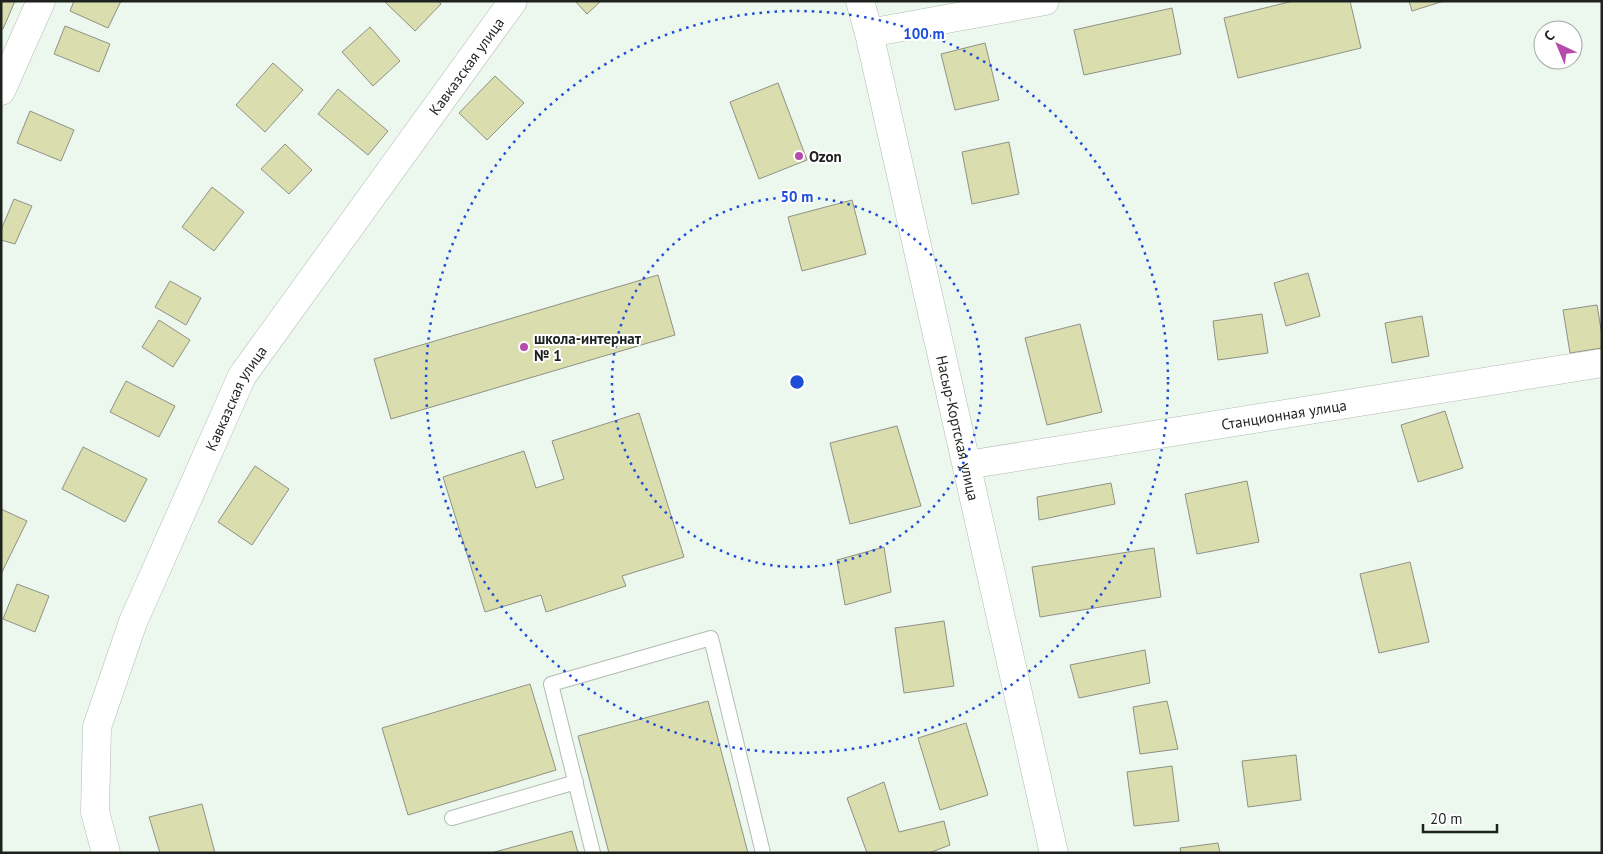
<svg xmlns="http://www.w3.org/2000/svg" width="1603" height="854" font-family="'PT Sans',sans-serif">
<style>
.building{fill:#dadeaf;stroke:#909185}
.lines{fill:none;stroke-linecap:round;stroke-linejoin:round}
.lane-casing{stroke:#b2bcb2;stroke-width:16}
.street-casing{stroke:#b2bcb2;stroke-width:29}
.secondary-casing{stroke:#b2bcb2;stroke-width:29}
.lane{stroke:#fff;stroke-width:14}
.street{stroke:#fff;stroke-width:28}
.secondary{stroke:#fff;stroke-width:28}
.ring{fill:none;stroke:#1d4ed8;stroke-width:2.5;stroke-dasharray:2.5 5}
.poi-dot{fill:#b64bab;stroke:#fff;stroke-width:2}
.labels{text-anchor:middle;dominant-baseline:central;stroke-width:4;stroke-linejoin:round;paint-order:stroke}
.street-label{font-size:15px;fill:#1e221e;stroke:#fff}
.poi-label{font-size:15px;font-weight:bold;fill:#1e221e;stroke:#fff;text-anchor:start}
.centre{fill:#1d4ed8;stroke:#fff;stroke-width:2.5}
.ring-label{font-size:15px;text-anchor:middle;font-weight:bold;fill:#1d4ed8;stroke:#fff;stroke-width:4;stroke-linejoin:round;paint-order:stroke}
</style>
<rect width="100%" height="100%" fill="#ecf7ed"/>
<g class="building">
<path d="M1 1H15L3 29 1 28Z"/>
<path d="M74 1H121L108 28 70 11Z"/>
<path d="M384 1H439L441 4 415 31Z"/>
<path d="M575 1H601L587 14Z"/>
<path d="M1293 1H1350L1361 48 1238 78 1224 18Z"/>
<path d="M1409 1H1444L1412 11Z"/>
<path d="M1172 8 1181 54 1084 75 1074 30Z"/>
<path d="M65 26 110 44 99 72 54 54Z"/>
<path d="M370 27 400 61 373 86 342 52Z"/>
<path d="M985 43 999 100 955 110 941 54Z"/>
<path d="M273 63 303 90 265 132 236 105Z"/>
<path d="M495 76 524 103 487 140 459 113Z"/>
<path d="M778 83 807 160 759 179 730 102Z"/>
<path d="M338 89 388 131 368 155 318 114Z"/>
<path d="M30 111 74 130 61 161 17 143Z"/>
<path d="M1009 142 1019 194 972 204 962 152Z"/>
<path d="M285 144 312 170 289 194 261 169Z"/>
<path d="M212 187 244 212 214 251 182 227Z"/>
<path d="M14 199 32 206 15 244 1 240V230Z"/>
<path d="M852 200 866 254 802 271 788 217Z"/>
<path d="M1308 273 1320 316 1286 326 1274 283Z"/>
<path d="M658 275 675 335 391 419 374 359Z"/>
<path d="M170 281 201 298 186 325 155 307Z"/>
<path d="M1597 305 1602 335V348L1570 353 1563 310Z"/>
<path d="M1262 314 1268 353 1218 360 1213 321Z"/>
<path d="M1422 316 1429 356 1392 363 1385 323Z"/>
<path d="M159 320 190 340 173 367 142 347Z"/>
<path d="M1080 324 1102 412 1047 425 1025 338Z"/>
<path d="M126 381 175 406 159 437 110 412Z"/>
<path d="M1445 411 1463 468 1418 482 1401 425Z"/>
<path d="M639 413 684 557 622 576 626 586 546 612 541 595 485 612 443 477 524 451 536 488 564 479 552 441Z"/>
<path d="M897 426 921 506 850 524 830 443Z"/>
<path d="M83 447 147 479 125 522 62 489Z"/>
<path d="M255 466 289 489 252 545 218 522Z"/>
<path d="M1247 481 1259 542 1197 554 1185 494Z"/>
<path d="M1111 483 1115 504 1039 520 1037 497Z"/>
<path d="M1 509 27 521 1 574Z"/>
<path d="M884 547 891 592 845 605 837 560Z"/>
<path d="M1154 548 1161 597 1040 617 1032 567Z"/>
<path d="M1410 562 1429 642 1379 653 1360 574Z"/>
<path d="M17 584 49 596 35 632 3 619Z"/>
<path d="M944 621 954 686 904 693 895 628Z"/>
<path d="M1145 650 1150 683 1079 698 1070 665Z"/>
<path d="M530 684 556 770 408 815 382 728Z"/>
<path d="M708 701 748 853H609L578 736Z"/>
<path d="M1167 701 1178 749 1140 754 1133 707Z"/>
<path d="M966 723 988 795 940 810 918 738Z"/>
<path d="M1296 755 1301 800 1248 807 1242 761Z"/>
<path d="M1172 766 1179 821 1134 826 1127 772Z"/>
<path d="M884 782 899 832 944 821 950 845 929 853H867L847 798Z"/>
<path d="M202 804 215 853H160L149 817Z"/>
<path d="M572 831 578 853H491Z"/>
<path d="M1218 843 1220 853H1181L1180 848Z"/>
</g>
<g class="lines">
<defs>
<g id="lane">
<path d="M452 818 576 782"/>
<path d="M593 853 551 684 711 638 763 853"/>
</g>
<g id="street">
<path d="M869 33 1045 1"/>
<path d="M1 91 41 1"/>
<path id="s1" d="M967 465 1602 363"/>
<path id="s2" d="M106 853 95 812 97 727 133 622 242 376 513 1"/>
</g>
<g id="secondary">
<path id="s3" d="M860 1 869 33 1054 853"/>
</g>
</defs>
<use href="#lane" class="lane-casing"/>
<use href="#street" class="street-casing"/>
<use href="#secondary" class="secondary-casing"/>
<use href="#lane" class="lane"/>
<use href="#street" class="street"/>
<use href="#secondary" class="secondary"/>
</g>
<g class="ring">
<circle cx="797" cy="382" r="185"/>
<circle cx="797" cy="382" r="371"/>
</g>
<g class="poi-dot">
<circle cx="799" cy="156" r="5"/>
<circle cx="524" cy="347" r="5"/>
</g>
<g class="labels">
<g class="street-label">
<text stroke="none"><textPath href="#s2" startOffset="890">Кавказская улица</textPath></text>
<text stroke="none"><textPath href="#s2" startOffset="485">Кавказская улица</textPath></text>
<text stroke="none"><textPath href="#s1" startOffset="321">Станционная улица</textPath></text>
<text stroke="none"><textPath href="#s3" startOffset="438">Насыр-Кортская улица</textPath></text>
</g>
<g class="poi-label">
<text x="809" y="156">Ozon</text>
<text x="534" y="338">школа-интернат<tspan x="534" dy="17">№ 1</tspan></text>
</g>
</g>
<circle cx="797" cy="382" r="8" class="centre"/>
<g class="ring-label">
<text x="924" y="39">100 m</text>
<text x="797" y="202">50 m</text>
</g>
<rect width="1603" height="854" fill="none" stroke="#1e221e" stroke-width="5"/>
<g transform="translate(1558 45) rotate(316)"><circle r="24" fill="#ffffff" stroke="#a5a7a5"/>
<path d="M0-4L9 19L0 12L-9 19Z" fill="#b64bab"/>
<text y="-8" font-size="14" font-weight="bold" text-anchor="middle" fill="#1e221e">С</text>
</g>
<path d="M1423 824v8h74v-8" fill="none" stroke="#1e221e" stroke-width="2.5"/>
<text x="1430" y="824" font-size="15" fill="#1e221e" stroke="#ffffff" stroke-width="4" paint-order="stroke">20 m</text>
</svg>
